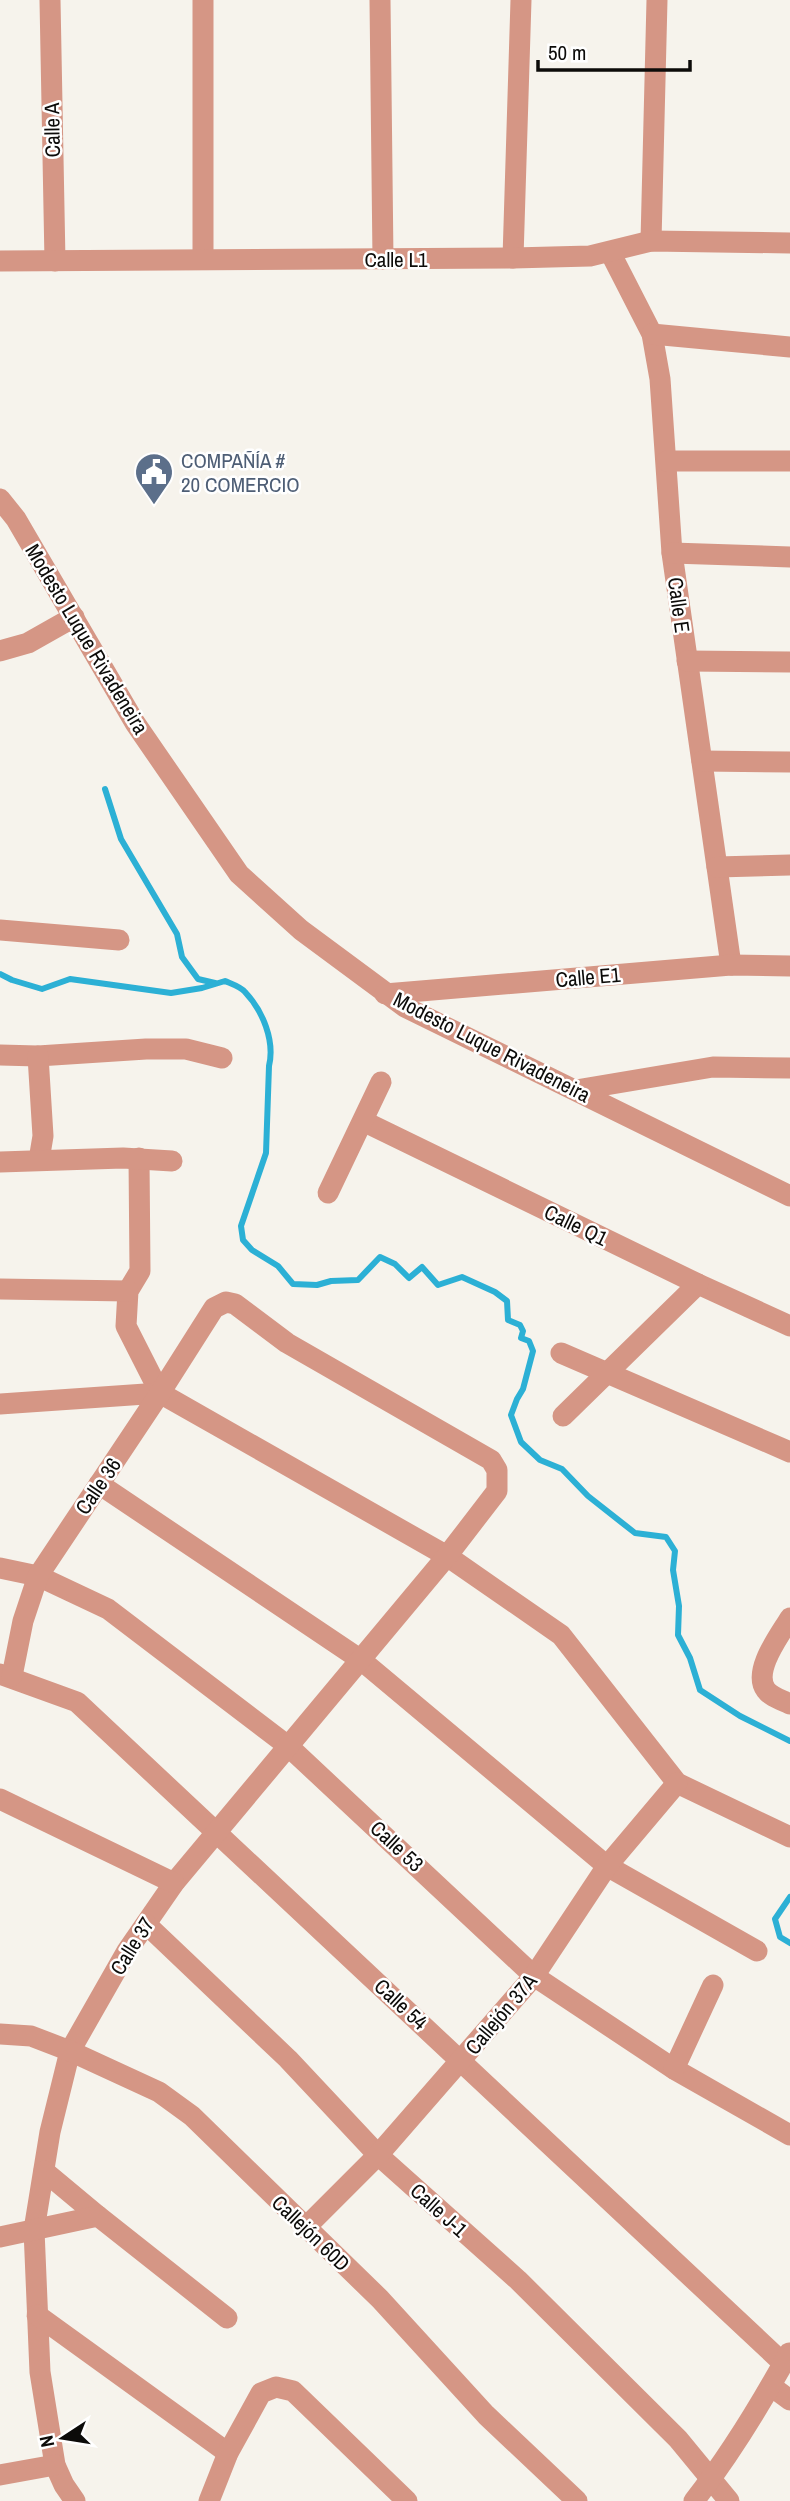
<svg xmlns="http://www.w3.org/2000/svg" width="790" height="2501" font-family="'Archivo Narrow',sans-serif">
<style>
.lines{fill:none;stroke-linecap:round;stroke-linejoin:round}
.stream{stroke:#2cb0d5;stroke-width:6}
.minor{stroke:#d59685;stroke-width:21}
.labels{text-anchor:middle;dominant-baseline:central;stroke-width:5;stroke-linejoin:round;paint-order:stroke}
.street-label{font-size:21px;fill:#0c0b09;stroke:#fff}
.service-label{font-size:21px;fill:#4e5e75;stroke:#fff;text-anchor:start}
</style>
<rect width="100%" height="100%" fill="#f6f3ec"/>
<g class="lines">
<g class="stream">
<path d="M105 789 121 839 177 934 182 957 198 979 215 983"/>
<path d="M0 974 12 980 42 989 70 979 171 993 202 988 225 981C232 984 241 987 245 992 263 1011 275 1041 269 1066L266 1153 241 1226 243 1240 252 1250 278 1266 293 1284 317 1285 331 1281 358 1280 380 1257 395 1264 409 1278 422 1267 438 1285 462 1277 495 1292 507 1301 508 1320 520 1325 523 1331 521 1338 529 1341 533 1351 523 1389 517 1399 511 1415 521 1442 540 1460 562 1469 588 1496 635 1533 666 1537 675 1551 673 1570 679 1606 678 1635 690 1658 700 1690 740 1716 790 1741"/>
<path d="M790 1897 775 1919 780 1937 790 1943"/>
</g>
<g class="minor">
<path d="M50 0 55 261"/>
<path d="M380 0 383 259"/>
<path d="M651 241 657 0"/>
<path d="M610 252 652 334 660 379 672 553 731 965"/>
<path d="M513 258 521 0"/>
<path d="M203 259V0"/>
<path d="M0 261 513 258 590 256 651 241 790 243"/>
<path d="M652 334 790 347"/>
<path d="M667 461H790"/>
<path d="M0 499 16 519 135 723 239 874 301 930 405 1007 790 1196"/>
<path d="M672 553 790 557"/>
<path d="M0 651 28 643 74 617"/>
<path d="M687 661 790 662"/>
<path d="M702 761 790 762"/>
<path d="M717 867 790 865"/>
<path d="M0 930 119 940"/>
<path d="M385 994 731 965 790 966"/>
<path d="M0 1055 38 1056 146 1049H186L222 1058"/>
<path d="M38 1056 43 1136 39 1160"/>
<path d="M576 1090 713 1067 790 1068"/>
<path d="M363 1121 698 1284 790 1326"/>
<path d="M139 1158 140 1271 128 1291 126 1326 160 1393 447 1556 561 1635 677 1783 790 1837"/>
<path d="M0 1162 123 1158 172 1161"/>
<path d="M328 1193 381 1082"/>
<path d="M0 1289 128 1291"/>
<path d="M561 1353 790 1452"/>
<path d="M0 1404 160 1393"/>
<path d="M563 1416 698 1284"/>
<path d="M99 1484 361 1660 607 1866 757 1951"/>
<path d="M0 1568 38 1576 108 1609 288 1746 534 1976 674 2069 790 2135"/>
<path d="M790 1618C780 1635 752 1671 766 1690 771 1697 782 1700 790 1704"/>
<path d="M0 1674 77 1702 783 2363"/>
<path d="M12 1676 23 1621 38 1576 160 1393 214 1308 226 1302 235 1304 287 1343 491 1460 497 1470V1491L447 1556 174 1883 127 1951 70 2051 50 2132 34 2230 40 2372 55 2465 64 2485 75 2501"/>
<path d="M0 1799 174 1883"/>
<path d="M146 1924 288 2059 378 2155 518 2280 678 2439 729 2501"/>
<path d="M0 2034 31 2036 70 2051 159 2092 192 2116 380 2299 486 2415 577 2501"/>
<path d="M674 2069 713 1985"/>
<path d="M44 2171 98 2216"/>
<path d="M305 2228 378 2155 534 1976 607 1866 677 1783"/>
<path d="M0 2237 98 2216 227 2318"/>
<path d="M37 2315 228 2453"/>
<path d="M771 2386 790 2400"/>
<path d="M0 2475 55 2465"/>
<path d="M209 2501 228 2453 261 2393 276 2387 293 2391 407 2501"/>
<path d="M694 2501C730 2455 761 2404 789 2353"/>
</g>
</g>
<defs>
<symbol id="civic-pin" viewBox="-11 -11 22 30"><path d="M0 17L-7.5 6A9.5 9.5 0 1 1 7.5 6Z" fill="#5c6f8a" stroke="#fff"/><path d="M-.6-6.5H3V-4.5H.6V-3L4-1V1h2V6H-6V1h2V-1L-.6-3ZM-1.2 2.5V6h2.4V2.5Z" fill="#fff"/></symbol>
</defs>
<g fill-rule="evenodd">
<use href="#civic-pin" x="132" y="450" width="44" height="60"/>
</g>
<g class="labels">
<g class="street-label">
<text transform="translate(52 130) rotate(-91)">Calle A</text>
<text x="396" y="259">Calle L1</text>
<text transform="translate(679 605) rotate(82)">Calle E</text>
<text transform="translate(87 639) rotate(59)">Modesto Luque Rivadeneira</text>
<text transform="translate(588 977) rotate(-5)">Calle E1</text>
<text transform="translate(492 1047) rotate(27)">Modesto Luque Rivadeneira</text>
<text transform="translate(576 1225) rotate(26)">Calle Q1</text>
<text transform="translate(98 1486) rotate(-56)">Calle 36</text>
<text transform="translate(397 1846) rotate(43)">Calle 53</text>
<text transform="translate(132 1946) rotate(-58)">Calle 37</text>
<text transform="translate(401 2004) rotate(43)">Calle 54</text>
<text transform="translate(501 2014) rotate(-50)">Callejón 37A</text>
<text transform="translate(439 2210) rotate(42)">Calle J-1</text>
<text transform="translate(311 2233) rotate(44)">Callejón 60D</text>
</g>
<g class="service-label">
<text x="181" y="460">COMPAÑÍA #<tspan x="181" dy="24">20 COMERCIO</tspan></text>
</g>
</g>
<g transform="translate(63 2438) rotate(258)" stroke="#ffffff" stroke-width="5" paint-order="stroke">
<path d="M0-5L12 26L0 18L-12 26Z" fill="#0c0b09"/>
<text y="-10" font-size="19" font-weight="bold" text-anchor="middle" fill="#0c0b09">N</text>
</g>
<path d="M538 60v10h152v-10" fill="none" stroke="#0c0b09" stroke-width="3.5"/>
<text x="548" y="60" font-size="21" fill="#0c0b09" stroke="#ffffff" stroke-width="5" paint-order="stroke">50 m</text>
</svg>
